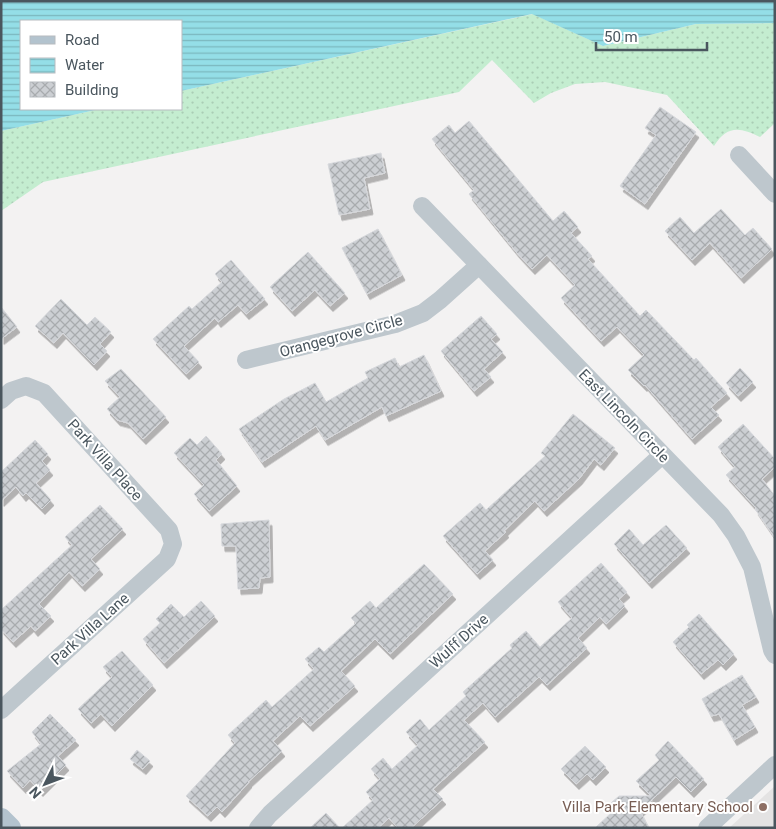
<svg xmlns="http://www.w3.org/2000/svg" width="776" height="829" font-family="Roboto,sans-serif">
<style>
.education{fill:#e4e3e3}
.grass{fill:url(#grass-dots)}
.water{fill:url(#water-rules)}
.building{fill:url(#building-cross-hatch);stroke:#d6d8dc;filter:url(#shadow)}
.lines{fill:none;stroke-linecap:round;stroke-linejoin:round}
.minor{stroke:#bec7cd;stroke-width:18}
.major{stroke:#b3c3ce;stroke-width:22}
.education-dot{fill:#8d6e63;stroke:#fff;stroke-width:2}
.labels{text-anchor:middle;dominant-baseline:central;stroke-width:4;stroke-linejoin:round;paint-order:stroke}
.street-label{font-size:15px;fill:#4a565e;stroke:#fff}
.education-label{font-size:15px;fill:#785e54;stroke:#fff;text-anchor:end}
</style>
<defs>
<pattern id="grass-dots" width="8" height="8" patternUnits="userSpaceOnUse" patternTransform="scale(1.25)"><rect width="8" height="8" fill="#c4edd0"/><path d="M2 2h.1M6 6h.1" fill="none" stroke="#aacdb5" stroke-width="1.8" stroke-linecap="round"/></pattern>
<pattern id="water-rules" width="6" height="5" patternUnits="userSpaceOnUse" patternTransform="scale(1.25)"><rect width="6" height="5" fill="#94dee7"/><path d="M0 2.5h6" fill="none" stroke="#7bb7be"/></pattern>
<pattern id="building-cross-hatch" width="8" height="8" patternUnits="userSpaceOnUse" patternTransform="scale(1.25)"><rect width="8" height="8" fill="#cccfd3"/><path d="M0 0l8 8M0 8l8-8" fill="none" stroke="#a8abae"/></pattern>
<filter id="shadow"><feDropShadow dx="3" dy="5.5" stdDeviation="0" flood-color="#0004"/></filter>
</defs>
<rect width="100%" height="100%" fill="#f3f2f2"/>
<path class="education" d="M775 786V828H729Z"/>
<path class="grass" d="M533 14 603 46 696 24 775 23V123L760 137C740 127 727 125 714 146L667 95 605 82 575 84 551 93 534 103 492 60 459 92 43 182 1 211V131L100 109H181V91Z"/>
<path class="water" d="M1 1H775V23L696 24 603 46 532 14 181 91V21H21V109H100L1 131Z"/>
<g class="building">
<path d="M660 107 696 132 645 204 620 186 656 135 645 128Z"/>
<path d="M469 121 553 221 564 211 578 227 571 233 592 256 588 259 640 316 646 310 694 360 696 358 727 393 711 407 719 415 692 439 645 385 644 386 628 370 644 355 617 327 601 341 561 298 575 285 547 255 532 269 517 253 469 194 474 190 432 139 449 125 455 133Z"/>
<path d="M381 153 385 173 364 178 370 209 339 215 328 164Z"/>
<path d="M721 209 745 235 753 228 772 249 741 278 710 243 692 260 665 231 680 217 694 233Z"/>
<path d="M378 229 402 275 367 294 342 248Z"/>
<path d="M308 252 345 293 330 306 315 290 292 311 270 287Z"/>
<path d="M231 260 265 299 246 314 238 305 218 322 215 318 184 346 199 362 186 374 153 339 189 306 192 309 222 282 215 274Z"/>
<path d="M61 299 87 325 95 317 111 332 100 344 107 351 94 365 63 333 54 343 35 326Z"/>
<path d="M1 307 17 327 1 339Z"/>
<path d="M481 316 497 334 491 339 503 352 484 369 491 377 474 391 441 351Z"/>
<path d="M424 355 441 391 386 416 382 407 325 440 316 426 262 462 239 429 284 399 315 383 326 402 368 378 365 372 395 358 399 367Z"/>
<path d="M740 368 753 382 738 396 726 383Z"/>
<path d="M121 369 166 417 143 439 128 423 117 420 107 409 120 397 105 381Z"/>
<path d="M573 414 615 448 601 465 594 459 579 479 544 511 535 501 504 531 506 532 485 551 493 560 477 574 443 536 480 503 486 510 545 456 541 453Z"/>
<path d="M743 424 775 459V467L762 479 775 496V538L755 509 756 508 726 475 735 467 718 447Z"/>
<path d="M206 436 222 454 216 460 237 486 209 511 194 494 204 485 174 453 190 438 197 445Z"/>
<path d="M35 440 48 454 42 461 50 470 36 483 51 500 42 509 26 493 23 496 16 487 1 501V472Z"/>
<path d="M100 505 123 529 91 559 100 569 82 586 69 572 39 604 51 616 35 631 31 626 13 642 1 629V610L72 545 65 537Z"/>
<path d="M269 520 270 577 260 578 259 588 238 589 236 546H222L221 524Z"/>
<path d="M666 525 687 548 649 583 614 544 629 529 643 545Z"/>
<path d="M601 563 627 592 619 599 625 606 606 624 600 617 578 638 587 648 547 685 539 677 495 717 483 703 464 720 485 742 433 789 443 799 411 828H398L389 818 378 828H342L373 800 366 792 380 779 371 769 383 758 392 769 418 745 406 732 420 719 429 730 466 696 463 692 512 648 510 645 526 631 540 647 572 618 558 602Z"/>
<path d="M424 564 453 594 390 654 375 639 341 671 355 686 310 726 300 716 273 741 282 751 248 782H249L222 812 217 807 208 816 186 796 235 743 228 735 266 700 272 707 314 669 305 659 319 647 324 652 356 623 351 618 370 601 376 608Z"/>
<path d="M201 601 215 616 164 663 143 639 160 623 156 619 171 604 184 617Z"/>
<path d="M699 614 734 654 723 665 718 660 701 674 673 642 689 627 687 625Z"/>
<path d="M122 651 153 685 112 726 101 714 91 723 78 709 112 677 103 667Z"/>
<path d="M742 675 756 697 742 705 755 727 734 740 719 714 711 716 702 699Z"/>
<path d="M50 714 76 740 58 756 66 765 40 791 30 780 23 788 7 771 41 744 32 732Z"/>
<path d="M668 741 704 779 691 792 676 777 640 811 649 828H595L611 813V803L619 796H651L636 781 659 760 655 755Z"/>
<path d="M585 746 606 767 593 780 587 774 576 784 561 769Z"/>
<path d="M137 750 150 761 143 769 130 759Z"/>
<path d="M326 813 340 828H310Z"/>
</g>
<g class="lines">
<g class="minor">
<path d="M739 155 775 194"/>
<path d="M422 206 721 515 736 536 752 567 772 650 775 655"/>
<path d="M246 360 395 324 423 313 440 300 479 265"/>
<path d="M1 400 11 391 26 386 44 393 169 530 173 544 167 559 1 710"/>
<path d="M258 828 270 814 662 455"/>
<path d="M707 828 775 765"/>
</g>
<path class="major" d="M1 819 10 828"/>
</g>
<circle class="education-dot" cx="763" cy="807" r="5"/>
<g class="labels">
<g class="street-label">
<text transform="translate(341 336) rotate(-15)">Orangegrove Circle</text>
<text transform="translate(624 416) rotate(46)">East Lincoln Circle</text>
<text transform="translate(105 460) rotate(48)">Park Villa Place</text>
<text transform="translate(90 629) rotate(-42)">Park Villa Lane</text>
<text transform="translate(459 641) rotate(-42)">Wulff Drive</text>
</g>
<g class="education-label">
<text x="753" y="807">Villa Park Elementary School</text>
</g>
</g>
<rect width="776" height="829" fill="none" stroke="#4a565e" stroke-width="5"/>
<rect x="20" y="20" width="162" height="90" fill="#ffffff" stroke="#b7bbbf"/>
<rect x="30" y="36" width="25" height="8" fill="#b3c3ce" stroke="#b7bbbf"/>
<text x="65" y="45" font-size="15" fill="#4a565e">Road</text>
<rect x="30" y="58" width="25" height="15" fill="url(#water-rules)" stroke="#b7bbbf"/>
<text x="65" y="70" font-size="15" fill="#4a565e">Water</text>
<rect x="30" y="82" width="25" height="15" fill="url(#building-cross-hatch)" stroke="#b7bbbf"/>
<text x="65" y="95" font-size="15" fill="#4a565e">Building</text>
<g transform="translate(45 784) rotate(228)" stroke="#ffffff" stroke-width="4" paint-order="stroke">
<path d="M0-4L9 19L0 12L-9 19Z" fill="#4a565e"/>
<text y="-8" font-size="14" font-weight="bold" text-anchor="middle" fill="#4a565e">N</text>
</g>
<path d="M596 42v8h111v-8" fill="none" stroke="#4a565e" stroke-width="2.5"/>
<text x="604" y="42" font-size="15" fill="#4a565e" stroke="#ffffff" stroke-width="4" paint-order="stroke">50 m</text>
</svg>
